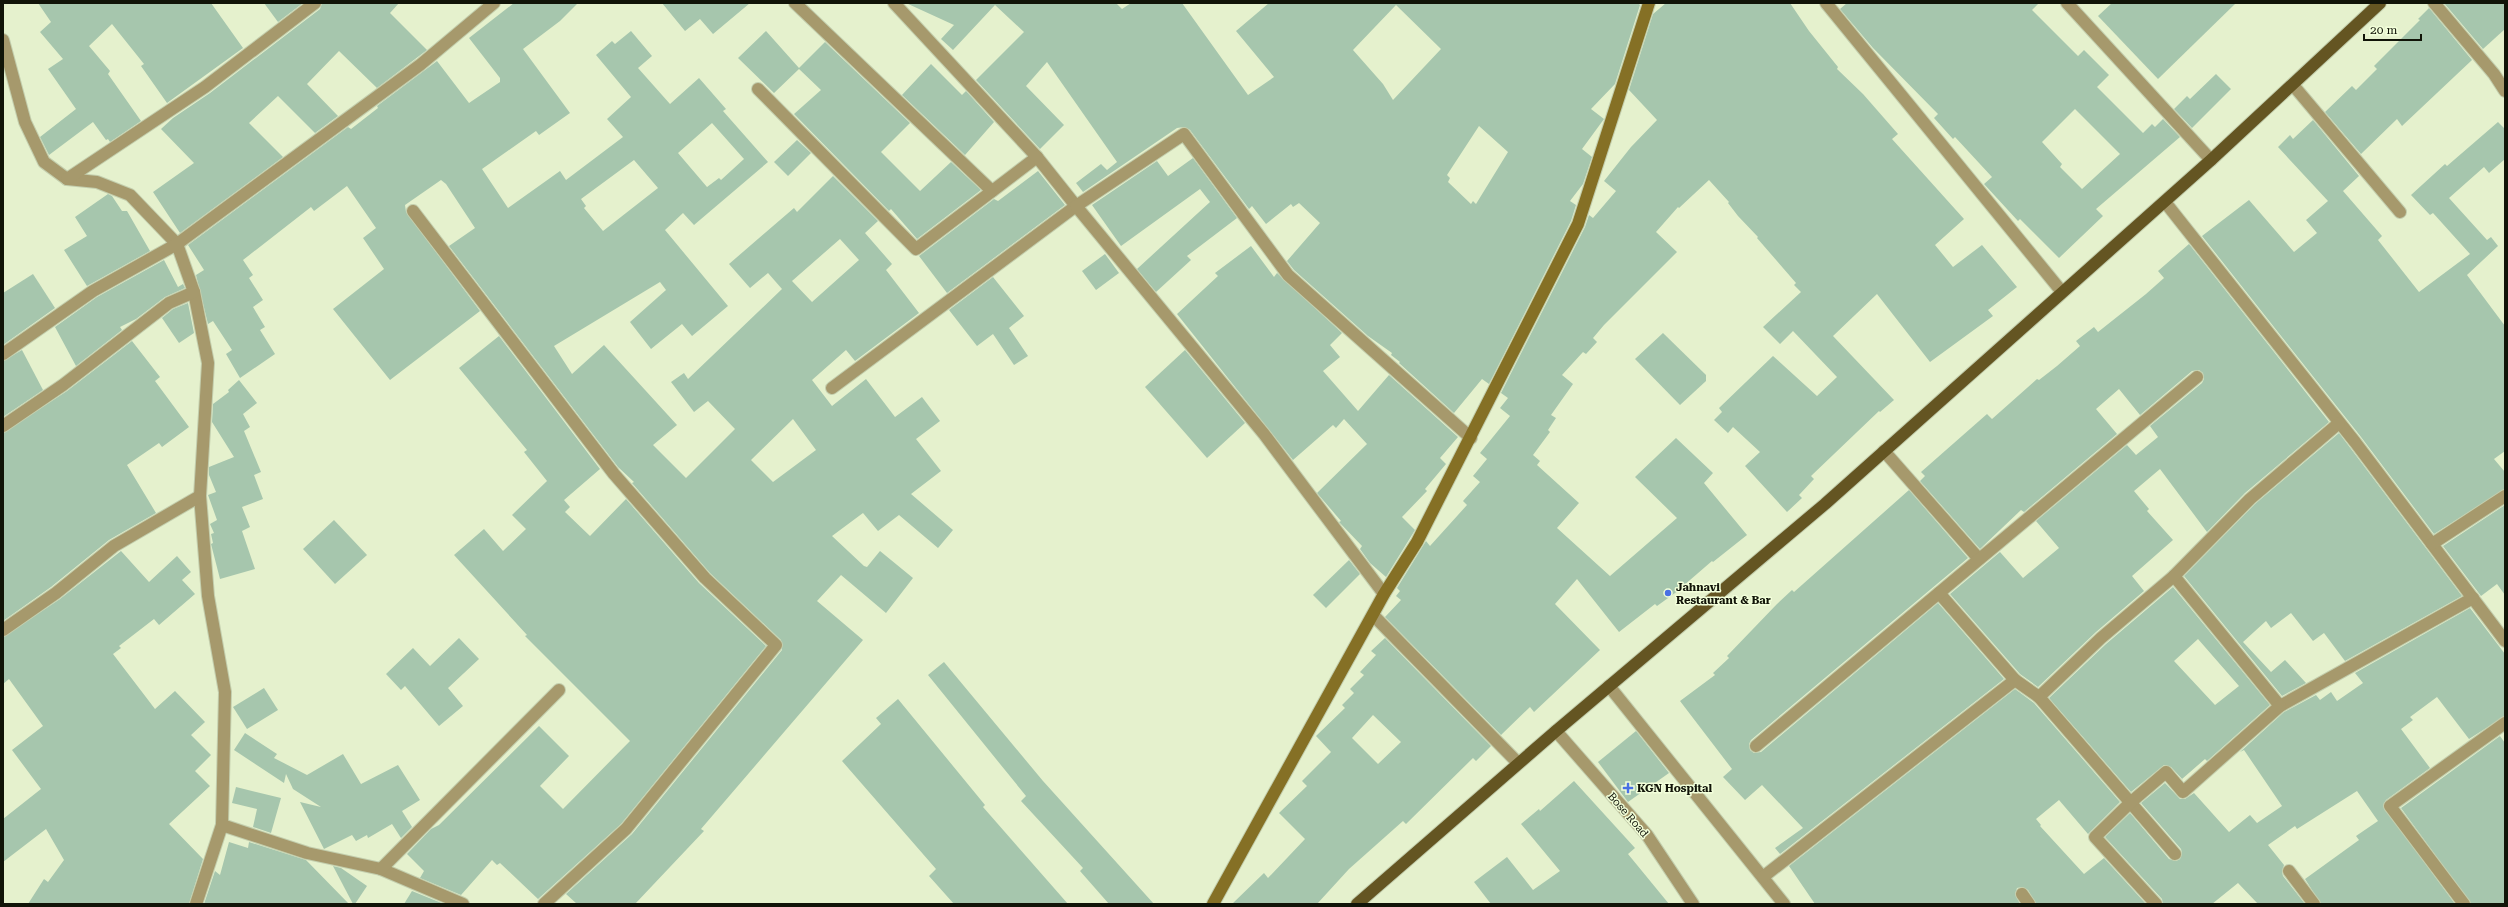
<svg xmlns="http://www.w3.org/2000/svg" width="2508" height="907" font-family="'Roboto Serif',serif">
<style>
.building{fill:#a6c6ad;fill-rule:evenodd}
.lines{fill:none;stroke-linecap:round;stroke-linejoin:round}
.street-casing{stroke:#c3cead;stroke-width:14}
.secondary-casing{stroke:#c3cead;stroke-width:14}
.primary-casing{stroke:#c3cead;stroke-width:14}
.street{stroke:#a6996c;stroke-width:12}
.secondary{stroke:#857025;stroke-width:12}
.primary{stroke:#645522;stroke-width:12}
.poi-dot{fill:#4971e4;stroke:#f2ffda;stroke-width:1.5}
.labels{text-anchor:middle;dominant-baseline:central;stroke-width:3;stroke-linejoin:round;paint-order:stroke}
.poi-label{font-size:11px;font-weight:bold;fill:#111408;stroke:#f2ffda;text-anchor:start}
.street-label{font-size:11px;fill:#111408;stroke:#f2ffda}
</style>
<rect width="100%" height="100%" fill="#e5f1cd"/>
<g class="building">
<path d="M38 3H211L243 48 167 103 141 66 144 64 112 24 89 46 110 71 108 74 141 121 110 142 108 139 106 140 93 122 49 155 40 137 76 109 48 69 63 59 40 32 51 22Z"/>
<path d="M264 3H303L278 22Z"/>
<path d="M322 3H399L390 13 427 50 377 88 339 51 307 84 338 116 315 133 278 96 249 123 283 157 180 233 153 192 194 163 161 129 173 118 210 93 320 9Z"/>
<path d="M514 3H578L560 21 523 49 570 113 539 135 536 131 482 169 508 208 560 171 566 180 623 137 607 119 631 97 596 55 612 41 615 44 631 31 652 56 638 68 670 104 699 78 726 109 723 111 768 162 694 225 683 213 665 230 728 306 692 336 682 324 651 349 630 322 666 290 660 282 554 346 572 374 604 345 677 425 653 445 686 478 735 429 708 401 694 412 671 382 684 373 688 379 782 289 768 273 750 288 729 264 794 208 797 212 833 176 878 221 865 233 892 264 886 270 919 313 855 361 846 350 812 380 832 406 866 379 895 417 922 397 940 421 916 439 941 471 911 494 953 530 938 548 899 515 878 531 863 513 832 536 864 566 867 567 880 551 913 578 886 613 841 575 817 601 863 640 701 829 704 831 635 904H577L566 894 632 834 782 650 781 640 710 573 632 483 634 482 618 467 449 246 475 228 446 184 441 180 405 205 406 212 480 311 390 380 333 309 384 269 363 238 376 228 347 186 314 211 311 207 243 260 253 275 249 278 263 300 253 307 265 327 260 330 275 354 240 378 226 354 232 350 213 321 208 324 196 275 204 270 188 245 348 127 351 129 378 108 377 106 437 61 469 103 500 82V78L469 38ZM712 123 744 159 721 180 719 178 707 187 678 153ZM634 160 658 188 603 231 584 208 586 206 581 199ZM840 239 859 260 812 302 792 281ZM793 419 816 450 773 482 751 460Z"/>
<path d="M662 3H750L713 34 700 19 685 31Z"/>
<path d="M906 3H1116L1122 9 1131 3H1182L1248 95 1274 77 1236 31 1269 3H1638L1640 5 1615 84 1591 109 1604 119 1582 149 1592 157 1583 184 1570 201 1576 205 1571 221 1489 384 1482 379 1454 413 1399 363 1400 362 1391 355 1392 353 1368 336 1294 270 1287 261 1320 223 1299 203 1293 207 1291 204 1266 224 1252 206 1249 209 1190 130 1184 127 1177 128 1083 192 1076 183 1101 164 1107 170 1117 162 1047 62 1026 86 1064 125 1040 149 976 80 1024 32 995 5 953 50 941 39 954 25ZM1396 5 1441 49 1393 100 1383 84 1353 50ZM1479 126 1508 152 1476 204 1473 201 1471 204 1448 182 1450 178 1447 175Z"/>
<path d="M1666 3H1790L1809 31 1838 67 1837 69 1863 94 1898 134 1892 139 1964 219 1935 245 1953 267 1982 245 2017 287 1988 310 1993 316 1930 362 1877 294 1833 336 1894 400 1880 412 1879 411 1811 476 1814 479 1799 495 1802 498 1787 512 1745 466 1760 452 1733 427 1728 433 1714 420 1722 412 1719 408 1773 356 1817 396 1837 377 1793 331 1780 344 1763 327 1801 292 1794 285 1796 283 1757 238 1758 237 1738 216 1728 203 1729 202 1709 180 1679 208 1678 207 1656 232 1677 252 1604 325 1593 338 1597 342 1586 354 1583 352 1562 375 1573 384 1551 415 1556 418 1548 430 1550 432 1533 455 1540 461 1537 465 1579 503 1557 528 1610 576 1677 518 1635 477 1676 438 1713 473 1704 483 1747 535 1713 562 1712 561 1675 593 1657 606 1655 604 1619 632 1577 579 1555 604 1600 650 1534 712 1530 707 1501 735 1385 617 1401 600 1396 596 1400 591 1397 588 1426 541 1430 546 1467 505 1463 501 1480 482 1473 476 1487 459 1480 453 1510 416 1500 408 1508 398 1501 393 1585 227 1589 215 1593 218 1616 191 1604 181 1631 147 1657 120 1629 90 1653 14Z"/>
<path d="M1847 3H2039L2032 10 2078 56 2084 50 2109 75 2097 87 2143 133 2152 124 2155 127 2163 119 2180 137 2096 209 2103 216 2059 258 2020 219 2018 221 1984 184 1992 177 1955 137 1953 139 1934 118 1938 114 1873 48 1840 9ZM2075 109 2120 154 2082 189 2060 167 2062 164 2042 142Z"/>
<path d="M2112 3H2236L2158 79 2098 16Z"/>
<path d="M2444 3H2505V29L2483 49Z"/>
<path d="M2429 8 2472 60 2402 126 2397 119 2361 154 2325 112 2352 86 2356 90 2377 69 2374 66 2420 20 2418 19Z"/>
<path d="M766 31 799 68 825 42 910 123 881 152 920 191 951 162 981 190 917 239 891 209 889 211 794 114 821 90 799 69 774 93 738 58Z"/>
<path d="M931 64 962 95 966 91 994 122 965 155 902 95Z"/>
<path d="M2216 74 2231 89 2192 128 2174 109 2187 96 2190 99Z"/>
<path d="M2313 120 2359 176 2343 191 2382 236 2378 240 2419 292 2470 254 2433 213 2430 215 2411 195 2445 164 2447 166 2498 122 2505 129V159L2489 173 2484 167 2449 198 2487 240 2491 237 2498 246 2467 275 2505 326V451L2494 459 2505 472V489L2434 534 2361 437 2202 236 2249 200 2294 252 2317 233 2306 220 2328 201 2278 147 2290 135 2293 139Z"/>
<path d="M797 140 811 153 788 176 774 162Z"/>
<path d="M1193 158 1237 218 1187 256 1191 260 1156 292 1137 269 1210 202 1200 189 1121 246 1092 205 1157 161 1168 176Z"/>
<path d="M1038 171 1065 205 947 293 919 256 994 199 998 201Z"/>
<path d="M108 194 112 196 122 211H127L150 251 87 286 64 250 87 236 75 217Z"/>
<path d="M2189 244 2329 422 2245 493 2207 532 2160 469 2134 491 2149 509 2147 511 2173 540 2132 576 2144 591 2096 632 2038 687 2020 674 1950 594 2000 552 2023 578 2059 548 2036 521 2127 445 2136 455 2158 437 2150 426 2202 383 2204 379 2203 373 2199 370 2192 371 2140 415 2119 389 2096 409 2117 434 2024 512 2021 510 1980 549 1920 481 1925 476 1921 472 1987 414 1992 419 2037 379 2039 380 2057 366 2080 346 2076 341 2094 327 2098 332 2146 294 2164 278 2158 271Z"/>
<path d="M1251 246 1274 277 1277 273 1342 333 1330 345 1340 357 1323 371 1358 411 1389 375 1458 437 1440 458 1446 464 1425 489 1427 491 1402 517 1415 530 1386 577 1370 563 1360 549 1362 546 1339 522 1341 521 1317 493 1367 444 1344 419 1336 428 1333 425 1293 460 1177 314 1218 276 1215 273Z"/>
<path d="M1105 254 1119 273 1096 290 1082 271Z"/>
<path d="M164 260 178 287 183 284 185 288 165 297 136 319 120 327 122 330 76 366 55 327 97 297Z"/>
<path d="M33 274 55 308 3 345V293Z"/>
<path d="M993 277 1024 316 1009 328 1028 356 1014 365 993 334 977 346 949 310Z"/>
<path d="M188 303 194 333 179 343 162 318 173 309Z"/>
<path d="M1663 333 1706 375V381L1680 405 1635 359Z"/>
<path d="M499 336 600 469 564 500 570 507 565 512 590 536 626 499 699 583 766 646 621 824 538 899 500 863 497 865 492 860 461 895 420 878 424 871 407 854 431 829 439 825 539 726 569 756 540 786 563 809 630 741 525 636 527 635 454 555 484 529 503 551 526 529 512 515 547 481 524 452 527 450 459 368Z"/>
<path d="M132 341 160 377 155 381 189 427 162 447 159 443 127 465 156 513 109 540 51 587 3 621V433L67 391Z"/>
<path d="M22 350 43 390 3 417V361Z"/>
<path d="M1185 350 1245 423 1207 458 1145 387Z"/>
<path d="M239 380 257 403 243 414 250 427 244 431 261 472 254 475 263 499 242 507 250 527 242 531 255 569 220 579 211 544 213 543 211 534 214 533 210 524 217 520 208 495 216 492 209 475V467L234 457 212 422 213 404 229 392 228 390Z"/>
<path d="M2339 433 2462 596 2345 661 2324 633 2313 641 2291 613 2271 628 2266 621 2243 642 2271 672 2285 660 2306 683 2282 696 2184 576 2255 504Z"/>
<path d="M1909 490 1968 558 1751 740 1749 744 1750 750 1754 753 1761 752 1938 603 2004 679 1780 854 1775 848 1803 828 1762 785 1745 800 1723 777 1732 769 1680 701 1715 675 1713 673 1729 658 1727 656 1777 604 1792 590 1794 592Z"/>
<path d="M2505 505V595L2497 584 2481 596 2443 546Z"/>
<path d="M334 520 367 555 335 584 303 549Z"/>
<path d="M121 551 149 582 177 556 191 572 182 580 195 594 159 625 154 619 119 646 121 648 113 654 155 709 175 691 205 722 191 735 211 755 195 771 210 786 169 824 203 859 189 904H28L44 879 48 882 64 860 46 829 3 862V819L41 789 12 750 43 726 9 679 3 684V637L60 599Z"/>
<path d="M1349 560 1360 574 1326 608 1313 595Z"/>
<path d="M2173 587 2270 705 2207 761 2205 759 2182 779 2184 781 2171 767 2164 765 2131 792 2049 698 2106 644ZM2198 639 2239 686 2215 705 2174 661Z"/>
<path d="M2470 608 2505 654V716L2469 739 2437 697 2410 717 2413 720 2401 729 2430 768 2386 800 2383 806 2455 904H2321L2305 879 2359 840 2356 836 2378 821 2357 791 2297 829 2295 826 2268 845 2284 865 2282 872 2283 876 2305 904H2258L2238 883 2212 904H2163L2162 899 2105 837 2130 813 2169 859 2176 861 2180 859 2182 853 2181 849 2141 803 2165 783 2180 799H2185L2194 793 2229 832 2250 815 2257 823 2282 806 2244 750 2240 752 2284 712 2316 695 2320 700 2331 692 2337 701 2363 683 2355 673Z"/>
<path d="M459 638 479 659 448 688 463 706 439 726 405 686 401 690 386 674 413 648 430 666Z"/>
<path d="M1385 638 1491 746 1476 761 1473 758 1406 824 1403 821 1349 869 1317 904H1232L1264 873 1268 878 1305 839 1279 813 1307 786 1302 781 1331 752 1316 736 1345 708 1342 705 1354 693 1350 689 1364 675 1360 672 1376 655 1371 651ZM1373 715 1401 742 1378 764 1352 738Z"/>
<path d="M944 662 1043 781 1154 904H1109L1080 871 1083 868 1021 801 1026 796 928 675Z"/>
<path d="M264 688 278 710 247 729 233 707Z"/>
<path d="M2015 689 2034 703 2120 802 2088 834 2059 800 2036 819 2041 825 2040 826 2084 874 2104 858 2146 904H2036L2028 890 2022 887 2017 888 2015 894 2020 904H1815L1789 866Z"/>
<path d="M898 699 985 805 983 807 1068 904H954L929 876 936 869 842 761 881 724 876 718Z"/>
<path d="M1636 731 1669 773 1628 802 1598 762Z"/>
<path d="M245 733 277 754 274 758 307 775 343 754 361 784 398 765 420 800 402 811 412 827 401 838 392 824 368 838 367 835 356 841 352 835 324 849 300 802 321 807 293 789 286 774 284 783 234 750Z"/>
<path d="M2500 736 2505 743V904H2471L2401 808Z"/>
<path d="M1574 781 1635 848 1628 854 1669 904H1491L1474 882 1507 857 1533 890 1560 871 1521 824 1539 809 1540 811Z"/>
<path d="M236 787 281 798 271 833 253 827 257 809 232 803Z"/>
<path d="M229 842 248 848 249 842 306 860 349 904H204L215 871 220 875Z"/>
<path d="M333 866 341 868 367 886 355 904H353Z"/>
<path d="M412 891 444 904H404Z"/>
</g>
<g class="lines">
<defs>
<g id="street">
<path d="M795 3 992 191"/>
<path d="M1826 3 2062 292"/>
<path d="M2067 3 2211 160"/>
<path d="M2434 3 2494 74 2505 91"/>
<path d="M3 40 25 122 44 162 67 179 97 182 130 195 177 244 194 292 208 363 200 496 208 596 225 692 222 825 196 904"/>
<path d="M2293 85 2400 212"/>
<path d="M758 89 916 249 1037 157"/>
<path d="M67 179 205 87 315 3"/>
<path d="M2165 202 2355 442 2505 641"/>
<path d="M413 211 614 474 705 578 776 645 626 829 544 904"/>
<path d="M3 354 93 291 177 244 420 65 494 3"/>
<path d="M832 388 1076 206 1037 157 894 3"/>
<path d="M3 426 63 385 169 303 194 292"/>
<path d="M1884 451 1979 559"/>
<path d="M2432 544 2505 496"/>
<path d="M2174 576 2280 706 2473 598"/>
<path d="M1939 593 2015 680"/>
<path d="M1384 594 1264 434 1076 206 1184 134 1288 275 1471 438"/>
<path d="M1373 615 1518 763"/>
<path d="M3 630 56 593 114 546 200 496"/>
<path d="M1609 686 1784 904"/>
<path d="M1556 731 1647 835 1693 904"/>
<path d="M1756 746 2197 377"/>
<path d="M222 825 307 853 381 869 463 904"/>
<path d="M2175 854 2039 697 2101 638 2174 576 2250 499 2339 423"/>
<path d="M381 869 559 690"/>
<path d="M2289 871 2314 904"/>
<path d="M1763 877 2015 680 2039 697"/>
<path d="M2022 894 2029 904"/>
<path d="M2156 904 2095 837 2130 803 2166 772 2183 792 2280 706"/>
<path d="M2464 904 2390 806 2505 723"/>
</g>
<path id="secondary" d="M1213 904 1384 594 1417 542 1578 224 1649 3"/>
<path id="primary" d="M1357 904 1556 731 1825 504 2211 160 2380 3"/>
</defs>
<use href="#street" class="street-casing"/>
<use href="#secondary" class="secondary-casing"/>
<use href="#primary" class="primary-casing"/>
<use href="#street" class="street"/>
<use href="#secondary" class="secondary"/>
<use href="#primary" class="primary"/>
</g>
<g class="poi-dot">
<circle cx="1668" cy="593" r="4"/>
<path d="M1626 782h4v4h4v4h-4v4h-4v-4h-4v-4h4z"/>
</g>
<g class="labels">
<g class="poi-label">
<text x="1676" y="587">Jahnavi<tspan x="1676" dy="13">Restaurant &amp; Bar</tspan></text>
<text x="1637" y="788">KGN Hospital</text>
</g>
<g class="street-label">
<text transform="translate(1628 815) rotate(49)">Bose Road</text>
</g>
</g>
<rect width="2508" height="907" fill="none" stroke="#111408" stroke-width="8"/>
<path d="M2364 34v6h57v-6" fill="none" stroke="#111408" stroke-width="2"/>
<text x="2370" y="34" font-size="12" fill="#111408" stroke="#f2ffda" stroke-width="3" paint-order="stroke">20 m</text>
</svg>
